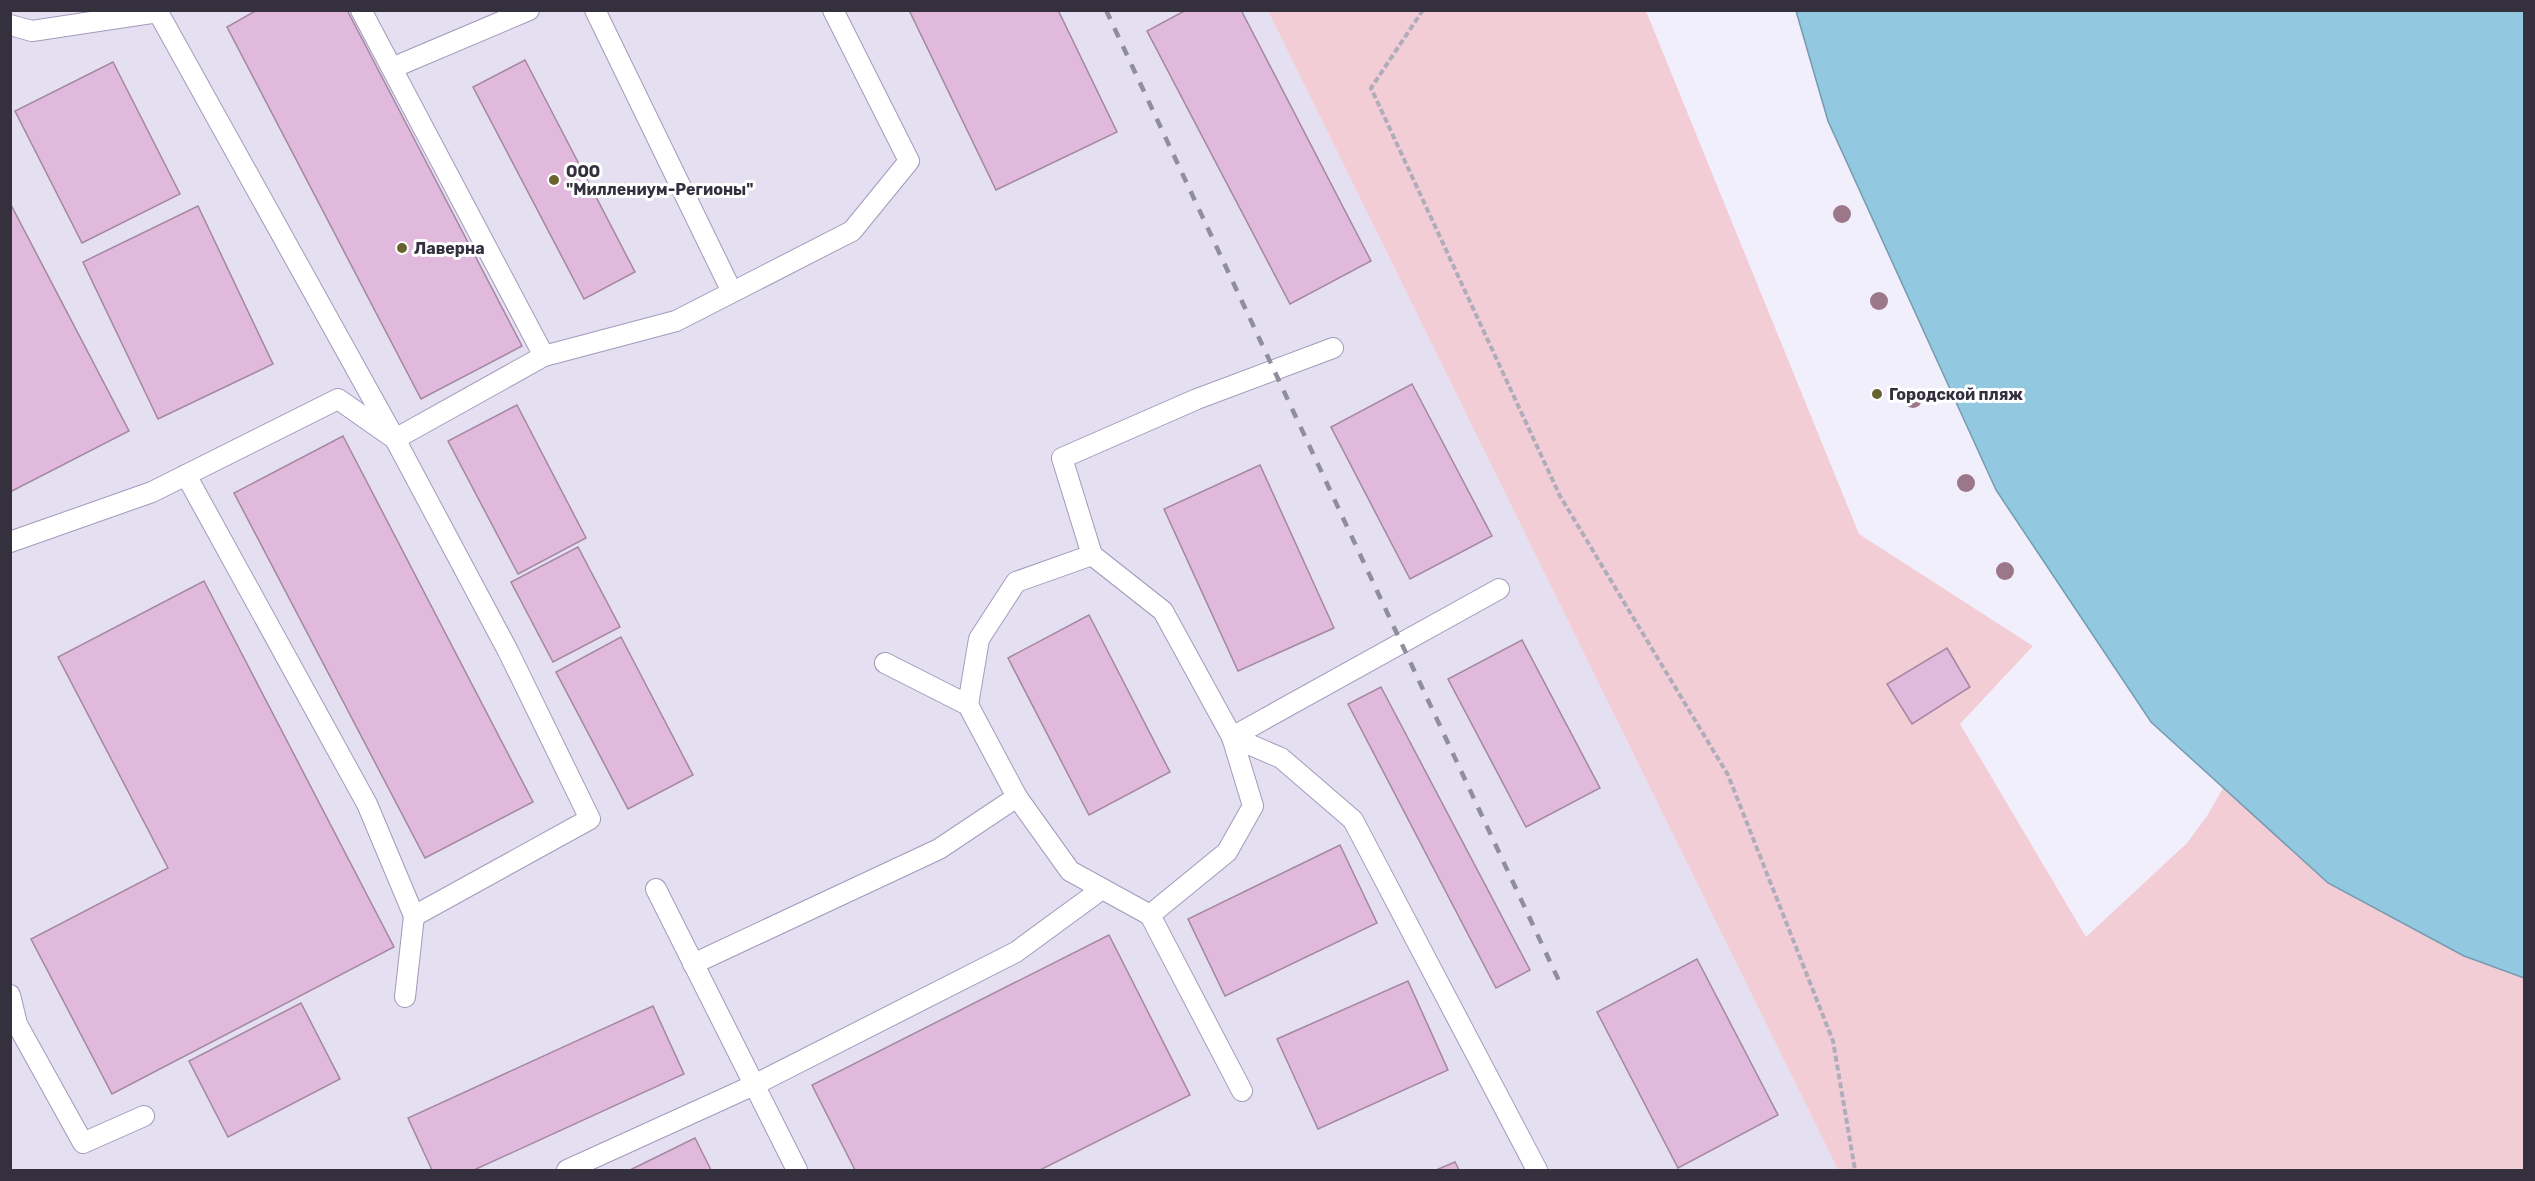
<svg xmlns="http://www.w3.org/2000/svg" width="2535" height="1181" font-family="Rubik,sans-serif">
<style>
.built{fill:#e4dff1}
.green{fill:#f3cdd5}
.water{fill:#93c8e1;stroke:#769ab0;stroke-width:1.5}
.building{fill:#e1b9dc;stroke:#a487a0;stroke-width:1.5}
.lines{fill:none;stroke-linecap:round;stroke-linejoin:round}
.lane-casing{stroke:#a29abc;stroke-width:22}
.path{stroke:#b0adbb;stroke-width:4;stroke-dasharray:6 3;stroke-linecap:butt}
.lane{stroke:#fff;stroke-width:20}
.rail{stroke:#918e9c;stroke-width:4.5;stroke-dasharray:10 10;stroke-linecap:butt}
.tree{fill:#9c778a}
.poi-dot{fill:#666330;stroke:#fff;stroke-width:2}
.labels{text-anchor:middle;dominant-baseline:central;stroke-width:6;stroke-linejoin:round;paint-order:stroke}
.poi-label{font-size:16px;font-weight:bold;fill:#34303e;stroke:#fff;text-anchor:start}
</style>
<rect width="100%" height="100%" fill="#f2effd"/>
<path class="built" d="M10 11H1268L1838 1170H11Z"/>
<path class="green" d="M1268 11H1646L1859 534 2033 646 1960 724 2086 937 2187 843 2207 816 2223 788 2328 883 2464 956 2524 978V1170H1838Z"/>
<path class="water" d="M1796 11H2524V978L2464 956 2328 883 2151 722 1996 490 1828 121Z"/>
<g class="building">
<path d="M257 10H347L522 346 421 399 227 27Z"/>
<path d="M909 10H1058L1117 132 996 190Z"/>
<path d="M1186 10H1241L1371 261 1290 304 1147 31Z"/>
<path d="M525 60 635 272 584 299 473 87Z"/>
<path d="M113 62 180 194 82 243 15 111Z"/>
<path d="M10 203 129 431 10 492Z"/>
<path d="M198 206 273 364 158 419 83 262Z"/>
<path d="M1412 384 1492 536 1410 579 1331 427Z"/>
<path d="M517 405 586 538 518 574 448 441Z"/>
<path d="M343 436 533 802 425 858 234 493Z"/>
<path d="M1260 465 1334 628 1238 671 1164 509Z"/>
<path d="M578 547 620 627 553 662 511 582Z"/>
<path d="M204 581 394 947 112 1094 31 939 168 868 58 657Z"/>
<path d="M1089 615 1170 772 1089 815 1008 658Z"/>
<path d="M621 637 693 775 628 809 556 672Z"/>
<path d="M1522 640 1600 788 1526 827 1448 679Z"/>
<path d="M1947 648 1970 687 1912 724 1887 684Z"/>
<path d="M1381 687 1530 970 1496 988 1348 704Z"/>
<path d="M1340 845 1377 923 1225 996 1188 919Z"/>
<path d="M1109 935 1190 1095 1040 1170H855L812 1085Z"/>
<path d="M1697 959 1778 1115 1678 1168 1597 1012Z"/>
<path d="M1408 981 1448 1070 1318 1129 1277 1039Z"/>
<path d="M301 1003 340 1079 228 1137 189 1061Z"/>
<path d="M653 1006 684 1074 474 1170H432L408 1118Z"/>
<path d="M695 1138 711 1170H630Z"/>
<path d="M1455 1162 1459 1170H1436Z"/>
</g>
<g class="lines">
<defs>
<g id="lane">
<path d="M361 10 544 356"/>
<path d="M595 10 732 292"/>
<path d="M10 25 32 31 158 12 395 439 544 356 676 321 852 231 909 161 833 10"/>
<path d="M392 68 529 10"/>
<path d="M186 475 367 804 414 916 405 997"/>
<path d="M10 542 152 492 338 399 395 439 508 651 590 819 414 916"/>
<path d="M1092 555 1062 458 1197 399 1333 348"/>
<path d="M968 705 979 639 1016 582 1092 555 1163 611 1232 737 1253 806 1227 852 1150 915"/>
<path d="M1232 737 1281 758 1353 820 1537 1170"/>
<path d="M1232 737 1499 589"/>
<path d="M1017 797 1070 871 1150 915 1242 1091"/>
<path d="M656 889 797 1170"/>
<path d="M693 964 939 849 1017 797 968 705 885 663"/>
<path d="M10 995 17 1024 83 1143 144 1116"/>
<path d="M567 1170 754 1085 1016 952 1102 889"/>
</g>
</defs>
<use href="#lane" class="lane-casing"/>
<path class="path" d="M1423 10 1371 88 1560 496 1728 775 1833 1041 1855 1170"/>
<use href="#lane" class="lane"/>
<path class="rail" d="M1106 10 1560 983"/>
</g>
<g class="tree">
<circle cx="1842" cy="214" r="9"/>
<circle cx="1879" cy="301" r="9"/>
<circle cx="1913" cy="399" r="9"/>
<circle cx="1966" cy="483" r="9"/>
<circle cx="2005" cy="571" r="9"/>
</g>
<g class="poi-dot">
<circle cx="554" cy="180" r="6"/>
<circle cx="402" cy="248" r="6"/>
<circle cx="1877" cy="394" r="6"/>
</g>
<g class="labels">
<g class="poi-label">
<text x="566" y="171">ООО<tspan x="566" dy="18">"Миллениум-Регионы"</tspan></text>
<text x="414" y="248">Лаверна</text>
<text x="1889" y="394">Городской пляж</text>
</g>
</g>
<rect width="2535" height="1181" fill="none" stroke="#34303e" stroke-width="24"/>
</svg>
